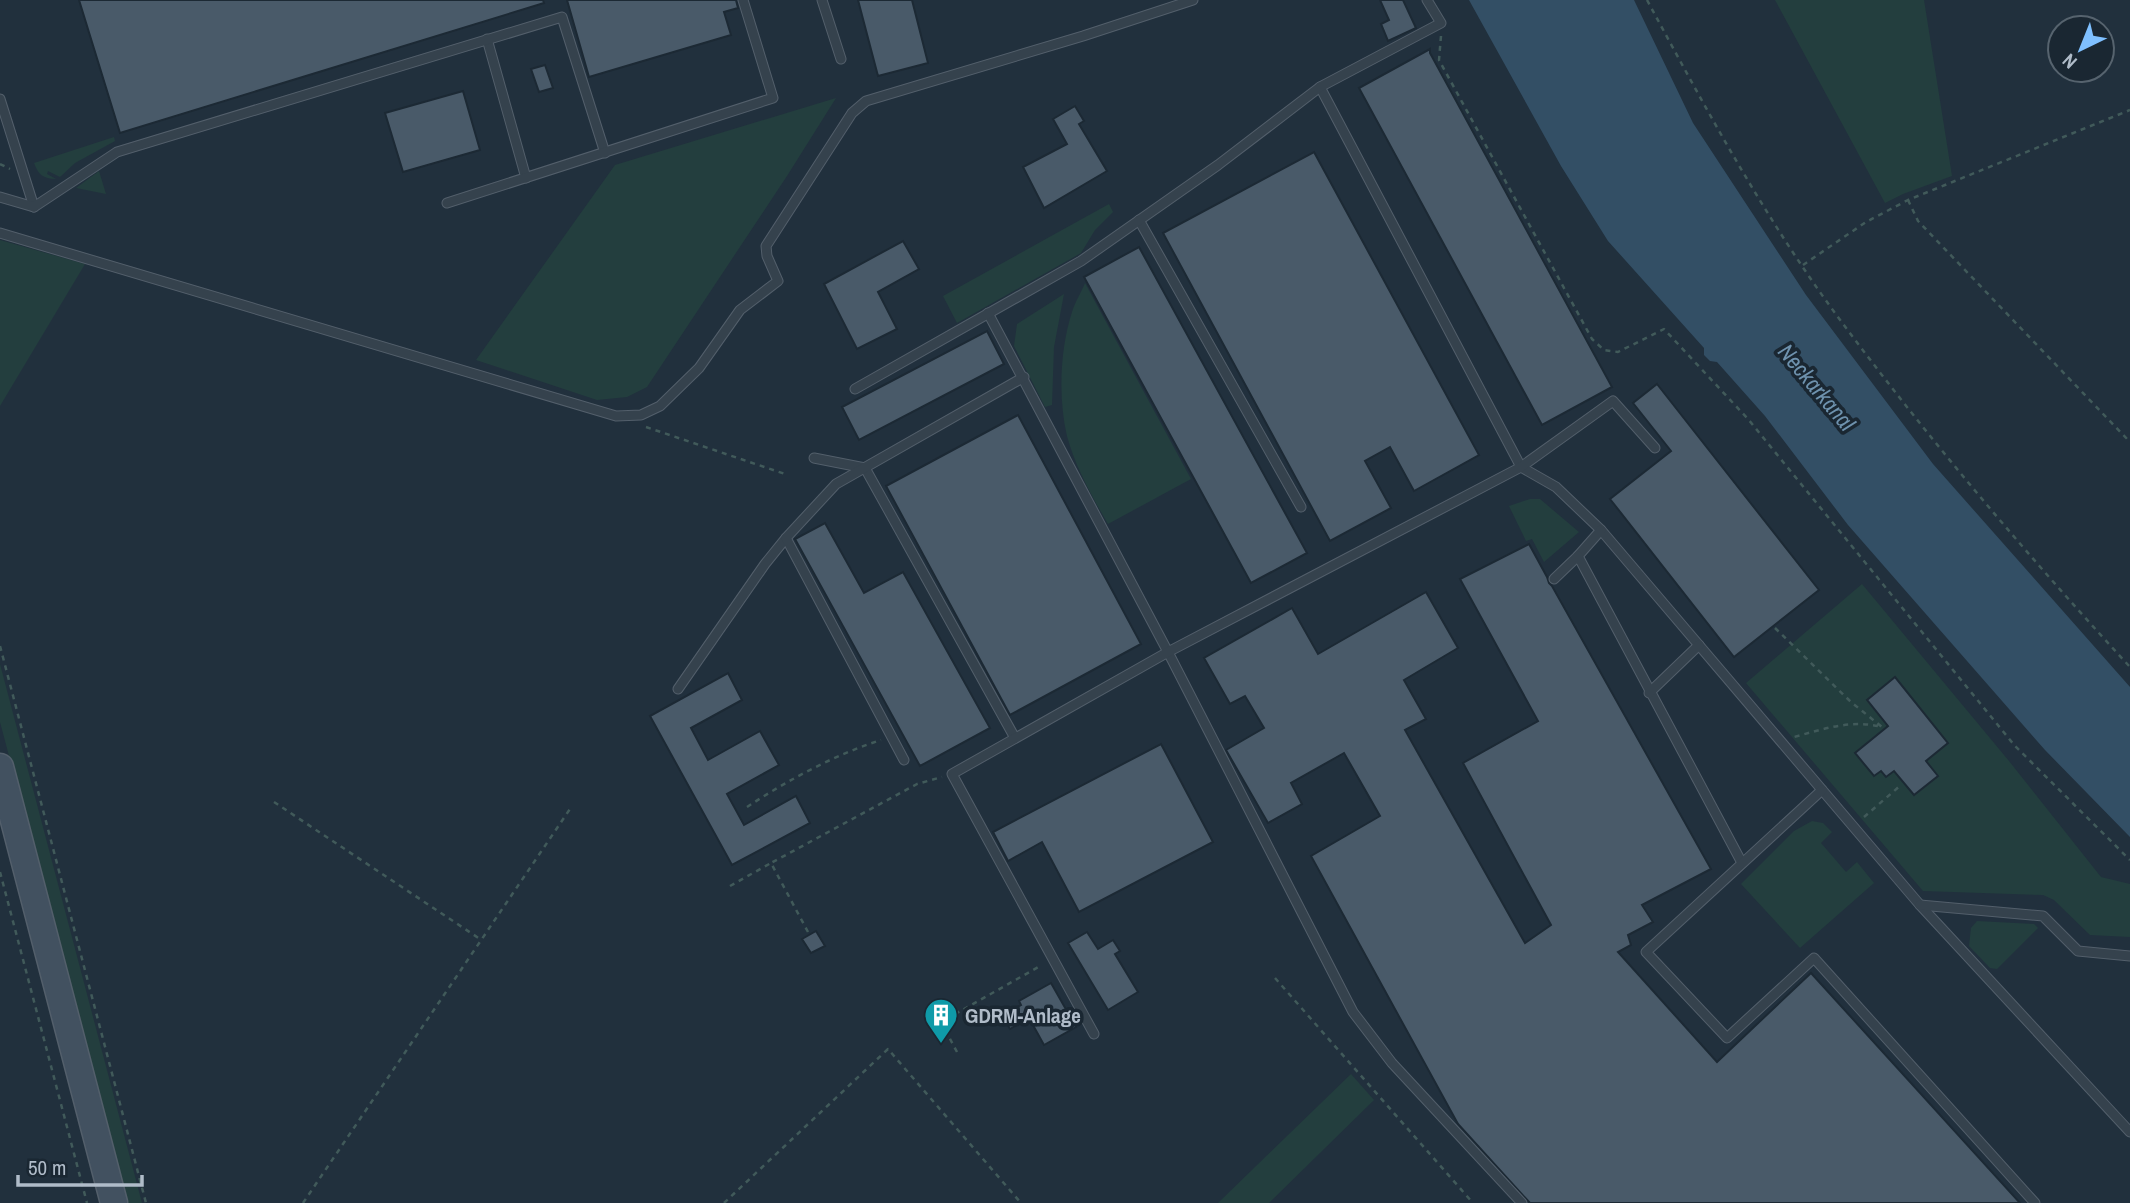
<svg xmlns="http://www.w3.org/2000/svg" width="2130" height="1203" font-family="'Archivo Narrow',sans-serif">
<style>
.green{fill:#233e3e}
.water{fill:#334f65}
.building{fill:#495a69;stroke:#1c2934;stroke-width:2}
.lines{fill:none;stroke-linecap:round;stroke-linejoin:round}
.service-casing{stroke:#535f6b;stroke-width:11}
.secondary-casing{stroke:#535f6b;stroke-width:29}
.path{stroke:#415a5a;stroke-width:2.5;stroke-dasharray:5 5;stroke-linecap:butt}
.service{stroke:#35424d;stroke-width:9}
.secondary{stroke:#425160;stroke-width:26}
.labels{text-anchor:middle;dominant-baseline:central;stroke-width:7;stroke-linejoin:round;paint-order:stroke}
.poi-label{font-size:21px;font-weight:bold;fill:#b0bcc9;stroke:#1a2732;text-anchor:start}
.water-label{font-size:23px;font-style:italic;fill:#6e92ae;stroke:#1a2732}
</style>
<rect width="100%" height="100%" fill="#21303d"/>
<g class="green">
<path d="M1775 0H1924L1952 176 1903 194 1885 203Z"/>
<path d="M836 98 787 176 647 387 627 397 597 400 476 360 615 165Z"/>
<path d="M114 137 115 141 75 163 60 177 48 171 47 174 56 179C43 179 38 174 34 163Z"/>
<path d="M99 171 106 194 76 188Z"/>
<path d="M1109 204 1113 212 1095 230 1081 253 957 323 943 296Z"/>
<path d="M0 240 85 264 0 406Z"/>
<path d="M1085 283 1191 479 1108 524C1092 497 1075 466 1067 436 1058 398 1060 349 1072 312 1075 302 1081 293 1085 283Z"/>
<path d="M1064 294 1054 347 1052 405 1045 407 1014 346 1017 324Z"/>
<path d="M1530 499H1540L1579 532 1544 562 1532 539 1526 541 1509 506Z"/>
<path d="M1862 584 2009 761 2101 877 2130 884V937L2090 935 2054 900 2043 895 1923 891 1746 683Z"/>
<path d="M0 664 142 1203H128L0 722Z"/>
<path d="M1812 821 1823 823 1832 832 1821 843 1846 872 1857 862 1874 883 1800 948 1741 884 1794 831Z"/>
<path d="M1977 921 2034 924 2038 928 1997 969 1990 968 1969 946 1971 928Z"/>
<path d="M1351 1074 1374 1100 1269 1203H1218Z"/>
</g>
<path class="water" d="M1469 0H1634L1693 123 1806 295 1933 464 2130 687V837L2045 750 1848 525 1765 416 1717 362 1710 361 1704 355V348L1608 241 1561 166Z"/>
<g class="building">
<path d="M79 0H543L544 3 120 133Z"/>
<path d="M567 0H736L738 8 724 12 731 35 589 77Z"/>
<path d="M858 0H912L928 63 878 76Z"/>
<path d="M1380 0H1403L1416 28 1388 41 1381 24 1389 20Z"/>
<path d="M1430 49V53L1612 387 1542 425 1359 88Z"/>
<path d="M545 65 553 88 539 92 531 69Z"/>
<path d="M463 91 480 150 403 172 385 113Z"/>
<path d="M1075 106 1084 121 1079 124 1107 171 1044 208 1023 167 1067 144 1053 119Z"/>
<path d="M1314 152 1479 455 1414 491 1390 447 1365 461 1391 508 1330 541 1163 233Z"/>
<path d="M903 241 919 269 878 292 897 329 857 349 824 284Z"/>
<path d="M1139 247 1307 553 1251 583 1084 277Z"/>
<path d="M987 331 1004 364 859 440 842 407Z"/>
<path d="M1657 384 1819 590 1734 657 1610 499 1671 451 1633 403Z"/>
<path d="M1018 415 1141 644 1010 715 886 486Z"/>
<path d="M825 523 864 593 903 572 990 728 920 766 795 539Z"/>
<path d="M1529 544 1547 577 1549 583 1552 586 1711 869 1642 905 1653 922 1628 935 1631 945 1618 952 1717 1062 1811 973 2020 1203H1530L1458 1124 1311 856 1380 816 1344 753 1291 783 1302 804 1268 823 1226 750 1264 728 1245 696 1230 704 1204 658 1292 608 1318 654 1426 592 1458 648 1404 680 1426 719 1405 730 1525 943 1551 925 1463 763 1538 721 1460 579Z"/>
<path d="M728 673 742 700 691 728 708 760 760 731 779 765 727 794 744 825 796 796 810 823 732 865 650 716Z"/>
<path d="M1895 677 1948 743 1926 761 1938 776 1914 795 1894 771 1886 777 1881 771 1874 776 1855 753 1888 726 1867 700Z"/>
<path d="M1161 744 1213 842 1079 912 1042 842 1008 861 993 832Z"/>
<path d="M816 931 825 946 811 953 802 939Z"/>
<path d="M1087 932 1098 949 1113 940 1120 951 1115 954 1138 992 1108 1010 1068 943Z"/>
<path d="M1051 983 1076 1027 1044 1045 1029 1018 1010 1029 1002 1015 1021 1005 1019 1001Z"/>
</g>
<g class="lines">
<defs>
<g id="service">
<path d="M822 0 841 59"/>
<path d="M487 39 526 178"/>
<path d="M1320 87 1521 467 1556 487 1601 530 1920 905 2130 1132"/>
<path d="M0 99 34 207"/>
<path d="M0 197 34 207 117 152 562 17 605 153"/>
<path d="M447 203 773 98 743 0"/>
<path d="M1139 220 1301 507"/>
<path d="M0 233 616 416 641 415 660 406 699 368 740 310 778 281 767 256 766 246 852 113 866 101 1083 36 1193 0"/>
<path d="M988 313 1168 652 1353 1012 1392 1063 1522 1203"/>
<path d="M855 389 1081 261 1218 165 1320 87 1441 23 1427 0"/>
<path d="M814 458 865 468"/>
<path d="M865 468 1015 738"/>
<path d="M1601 530 1578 556 1742 863"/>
<path d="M1554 579 1578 556"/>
<path d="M678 689 765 564 786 538"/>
<path d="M1649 693 1699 645"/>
<path d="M904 760 786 538 836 484 1024 377"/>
<path d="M1822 790 1646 952 1727 1038 1814 958 2035 1203"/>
<path d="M1920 905 2043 916 2078 951 2130 956"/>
<path d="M1094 1034 952 774 1168 652 1521 467 1613 401 1655 448"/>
</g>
<path id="secondary" d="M0 767 114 1203"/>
</defs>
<use href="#service" class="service-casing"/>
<use href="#secondary" class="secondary-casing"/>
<g class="path">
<path d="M1647 0C1705 107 1763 215 1835 313 1926 436 2026 554 2130 667"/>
<path d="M1441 36 1439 60 1592 339 1604 350 1618 352 1664 329 1748 419 2015 746 2130 860"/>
<path d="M0 164 10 169"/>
<path d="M1908 200 1918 221 2130 442"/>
<path d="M1803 265 1866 222 1908 200 2130 110"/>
<path d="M646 427 788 475"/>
<path d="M1775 628 1851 702 1882 727C1851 719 1824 729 1794 737"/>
<path d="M0 646 146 1203"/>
<path d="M274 802 480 939"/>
<path d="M747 807C788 780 834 755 881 740"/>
<path d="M1864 817 1901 785"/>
<path d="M0 872 87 1203"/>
<path d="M730 886 771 863"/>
<path d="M808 932 771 863 917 784 942 777"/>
<path d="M1275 978 1473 1203"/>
<path d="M957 1052 941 1022 1042 965"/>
<path d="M303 1203 572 806"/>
<path d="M724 1203 888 1049 1021 1203"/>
</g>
<use href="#service" class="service"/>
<use href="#secondary" class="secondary"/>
</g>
<defs>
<symbol id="building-pin" viewBox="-11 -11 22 30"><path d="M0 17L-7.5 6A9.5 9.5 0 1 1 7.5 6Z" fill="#0f9aa8" stroke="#1a2732"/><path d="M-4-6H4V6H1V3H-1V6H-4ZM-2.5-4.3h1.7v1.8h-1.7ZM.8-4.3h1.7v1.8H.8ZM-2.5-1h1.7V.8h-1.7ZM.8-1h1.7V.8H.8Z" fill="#fff"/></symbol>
</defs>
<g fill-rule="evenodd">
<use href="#building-pin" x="922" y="996" width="38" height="52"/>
</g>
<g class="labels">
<g class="poi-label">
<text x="965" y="1015">GDRM-Anlage</text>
</g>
<g class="water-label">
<text transform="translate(1817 387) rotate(50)">Neckarkanal</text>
</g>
</g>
<g transform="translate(2081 49) rotate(223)"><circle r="33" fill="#1a2732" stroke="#56636e" stroke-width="2"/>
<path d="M0-5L12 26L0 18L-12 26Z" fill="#7fc0ff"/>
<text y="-10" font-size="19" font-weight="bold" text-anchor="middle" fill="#b0bcc9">N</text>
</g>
<path d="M18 1175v10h124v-10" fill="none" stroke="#b0bcc9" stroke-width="3.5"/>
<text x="28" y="1175" font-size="21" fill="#b0bcc9" stroke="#1a2732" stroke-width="5" paint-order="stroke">50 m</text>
</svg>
